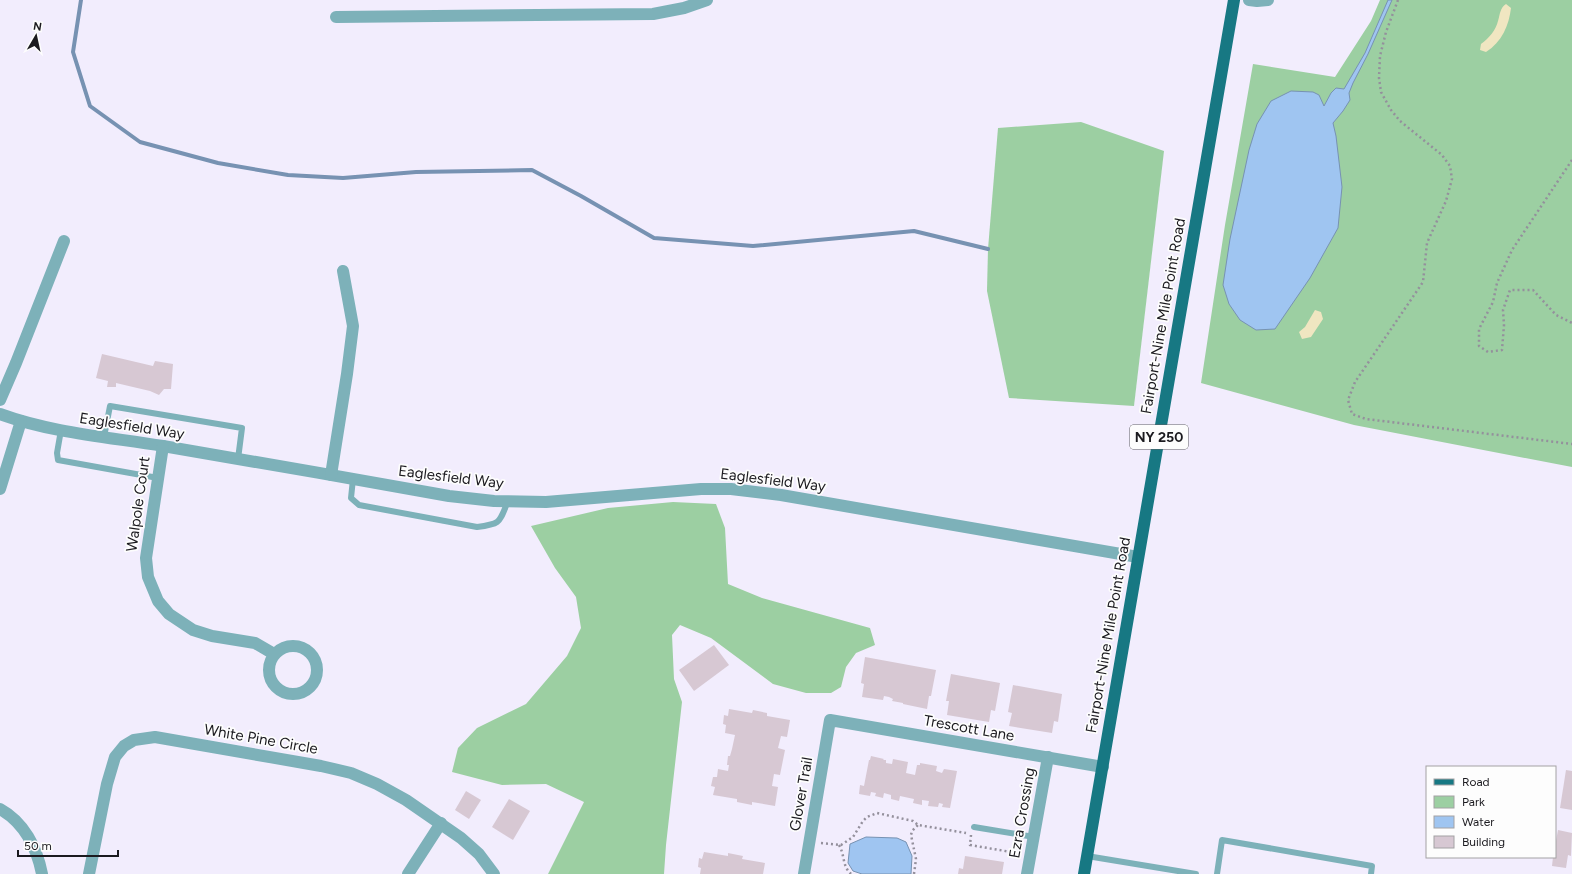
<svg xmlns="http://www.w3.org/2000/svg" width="1572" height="874" font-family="Figtree,sans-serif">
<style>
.green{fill:#9ccfa2}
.sand{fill:#f0e6c1}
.water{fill:#9fc5f1;stroke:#7792b2}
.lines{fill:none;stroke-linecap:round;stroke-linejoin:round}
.stream{stroke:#7792b2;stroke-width:4}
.building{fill:#d7c8d3}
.path{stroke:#94909c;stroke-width:2.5;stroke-dasharray:2 3;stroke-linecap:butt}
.lane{stroke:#7db1b9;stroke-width:6}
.street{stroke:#7db1b9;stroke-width:12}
.primary{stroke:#177883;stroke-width:12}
.labels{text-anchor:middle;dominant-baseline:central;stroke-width:3.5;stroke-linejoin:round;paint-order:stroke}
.shield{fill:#fdfdfd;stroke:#5f5e62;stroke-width:1}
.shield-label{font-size:14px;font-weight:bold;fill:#1b1a1f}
.street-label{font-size:15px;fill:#1b1a1f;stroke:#fdfdfd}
</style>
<rect width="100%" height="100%" fill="#f2edfd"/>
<g class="green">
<path d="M1380 0H1572V467L1354 425 1201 383 1225 225 1253 64 1335 77 1371 21Z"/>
<path d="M1081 122 1164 151 1134 406 1009 398 987 291 988 249 998 128Z"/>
<path d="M673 502 716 504 725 528 728 584 762 598 870 628 875 645 856 653 846 667 841 687 831 693H806L773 684 711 638 680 625 672 635 674 679 682 702 666 845 664 874H548L584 802 546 784 502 785 452 772 458 748 477 728 526 704 567 656 581 628 576 597 555 568 531 526 608 508Z"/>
</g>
<g class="sand">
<path d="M1506 4 1511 8C1509 25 1502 42 1486 52L1480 50 1481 44C1489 38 1496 30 1498 21 1500 14 1500 8 1506 4Z"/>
<path d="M1315 310 1321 312 1323 319 1311 337 1302 339 1299 332 1305 327Z"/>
</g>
<g class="water">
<path d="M1388 0H1392L1368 54 1353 83 1349 93 1350 100 1343 111 1333 123 1336 136 1342 187 1338 228 1310 278 1275 329 1256 330 1240 320 1229 304 1223 285 1230 239 1249 150 1257 124 1271 101 1291 91 1313 92 1319 95 1324 106 1331 93 1336 88 1344 89 1365 53Z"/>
<path d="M866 837 897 838 906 842 912 856 911 874H862L853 871 848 863 850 844Z"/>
</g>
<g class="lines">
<path class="stream" d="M81 0 73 52 90 106 140 142 218 163 288 175 343 178 416 172 532 170 581 196 654 238 753 246 914 231 988 249"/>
</g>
<g class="building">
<path d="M102 354 153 366 155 361 173 364 171 389H164L159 395 150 391 116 383V387H107L108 381 96 378Z"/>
<path d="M714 645 729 665 694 691 679 670Z"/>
<path d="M865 657 936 670 931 696H929L927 709 903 704V703L892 701 893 699 889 697 884 696 883 700 862 697 864 684 861 683Z"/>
<path d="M951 674 1000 683 995 711 991 710 989 722 947 715 949 701H946Z"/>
<path d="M1013 685 1062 694 1058 722 1054 721 1052 733 1009 726 1012 713 1008 712Z"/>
<path d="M729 709 752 713 753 710 767 713V716L790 720 787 737 781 736 778 748 785 750 780 775 774 774 772 786 778 787 775 806 752 802V805L737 802V799L713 795 715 787 711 786 713 777H717L718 769 728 771 729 765H727L728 756H730L732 749 735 735 725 733 726 725 723 724 724 715 728 716Z"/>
<path d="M871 756 884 759 883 760H886V763L892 764 893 759 908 762 906 773 915 775 917 765H920V763L937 766 936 771 942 773 944 769 957 771 950 808 942 807 943 804 939 803 938 807 928 806 929 801 922 800V805L913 803 914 799 900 796 899 801 891 799V795L884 793 883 798 875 796 876 793 871 792 870 796 859 794 860 785 864 786 869 760H870Z"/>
<path d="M1566 770 1572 771V810L1560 808Z"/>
<path d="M466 791 481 800 469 819 455 810Z"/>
<path d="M509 799 530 811 513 840 492 827Z"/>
<path d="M1558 830 1572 833 1571 856 1568 855 1566 868 1552 866 1553 857H1555V846Z"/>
<path d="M704 852 728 856V853L743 856 742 859 765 863 763 874H700L701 868 698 867 699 858 702 859Z"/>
<path d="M965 856 1004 862 1002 874H958L959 868 963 869Z"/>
</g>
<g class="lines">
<g class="path">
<path d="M1398 0 1386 32 1380 56 1379 78 1381 92 1391 110 1400 121 1442 155 1450 166 1452 179 1446 201 1427 243 1423 282 1355 382 1348 400 1352 414 1366 419 1572 444"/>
<path d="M1572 160 1512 250 1497 283 1493 302 1479 329V346L1488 352 1502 350 1504 325 1503 310 1510 290H1533L1556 315 1572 323"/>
<path d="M971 835 970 845 1011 852"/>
<path d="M821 843 841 845 853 837 863 821 867 817 877 813 913 821 918 825 966 833"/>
<path d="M839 845C845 855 842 866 851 874"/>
<path d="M914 874 916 859 911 835 912 831 918 825"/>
</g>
<g class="lane">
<path d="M61 430 57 453 58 460 158 478"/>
<path d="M104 437 110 406 242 428 238 459"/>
<path d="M353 479 351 498 359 505 477 527C501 524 499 523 508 501"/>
<path d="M974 827 1034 837"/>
<path d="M1087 856 1196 874"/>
<path d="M1217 874 1222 840 1372 866 1371 874"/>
</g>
<g class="street">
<path d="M1249 0 1257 1 1268 0"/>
<path d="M336 17 653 14 684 8 707 0"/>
<path d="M0 400 16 363 64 241"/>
<path d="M0 414C52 433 108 437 163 446 258 462 354 479 449 496L494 501 546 502 701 489H731L781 495 1138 557"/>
<path d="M163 446 146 558 148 577 158 601 169 614 193 630 212 636 255 643 274 654"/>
<path d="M331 475 347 374 353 326 343 271"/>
<path d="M0 489 21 421"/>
<circle cx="293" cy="670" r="24"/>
<path d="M0 809C24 822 37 848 42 874"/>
<path d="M89 874 107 784 115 757 124 746 134 740 155 737 321 766 351 773 377 784 406 800 461 838 479 854 494 874"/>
<path d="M408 874 441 823"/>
<path d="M804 874 830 720 1103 767"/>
<path d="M1027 874 1048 757"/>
</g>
<path class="primary" d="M1084 874 1234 0"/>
</g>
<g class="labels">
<rect class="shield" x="1130" y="425" width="58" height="24" rx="3"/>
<g class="shield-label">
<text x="1159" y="437">NY 250</text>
</g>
<g class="street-label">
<text transform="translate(1163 316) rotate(-80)">Fairport-Nine Mile Point Road</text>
<text transform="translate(132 426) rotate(9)">Eaglesfield Way</text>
<text transform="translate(451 477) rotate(7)">Eaglesfield Way</text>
<text transform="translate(773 480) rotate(7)">Eaglesfield Way</text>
<text transform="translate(138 504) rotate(-82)">Walpole Court</text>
<text transform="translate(1108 635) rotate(-80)">Fairport-Nine Mile Point Road</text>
<text transform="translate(969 728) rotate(10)">Trescott Lane</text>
<text transform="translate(261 739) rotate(10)">White Pine Circle</text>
<text transform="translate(801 794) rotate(-80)">Glover Trail</text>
<text transform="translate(1022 813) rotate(-80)">Ezra Crossing</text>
</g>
</g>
<rect x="1426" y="766" width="130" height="92" fill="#fdfdfd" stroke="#a3a2a4"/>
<rect x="1434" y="779" width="20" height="6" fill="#177883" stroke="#a3a2a4"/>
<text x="1462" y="786" font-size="12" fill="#1b1a1f">Road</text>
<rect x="1434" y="796" width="20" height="12" fill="#9ccfa2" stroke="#a3a2a4"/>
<text x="1462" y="806" font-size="12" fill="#1b1a1f">Park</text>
<rect x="1434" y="816" width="20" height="12" fill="#9fc5f1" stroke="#a3a2a4"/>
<text x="1462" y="826" font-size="12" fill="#1b1a1f">Water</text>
<rect x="1434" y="836" width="20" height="12" fill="#d7c8d3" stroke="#a3a2a4"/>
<text x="1462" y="846" font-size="12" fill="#1b1a1f">Building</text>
<g transform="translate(36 36) rotate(9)" stroke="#fdfdfd" stroke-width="3" paint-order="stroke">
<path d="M0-3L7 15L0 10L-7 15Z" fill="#1b1a1f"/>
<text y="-6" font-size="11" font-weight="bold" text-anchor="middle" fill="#1b1a1f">N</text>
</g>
<path d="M18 850v6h100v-6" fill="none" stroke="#1b1a1f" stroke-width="2"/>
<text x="24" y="850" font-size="12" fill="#1b1a1f" stroke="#fdfdfd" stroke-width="3" paint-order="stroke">50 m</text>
</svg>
